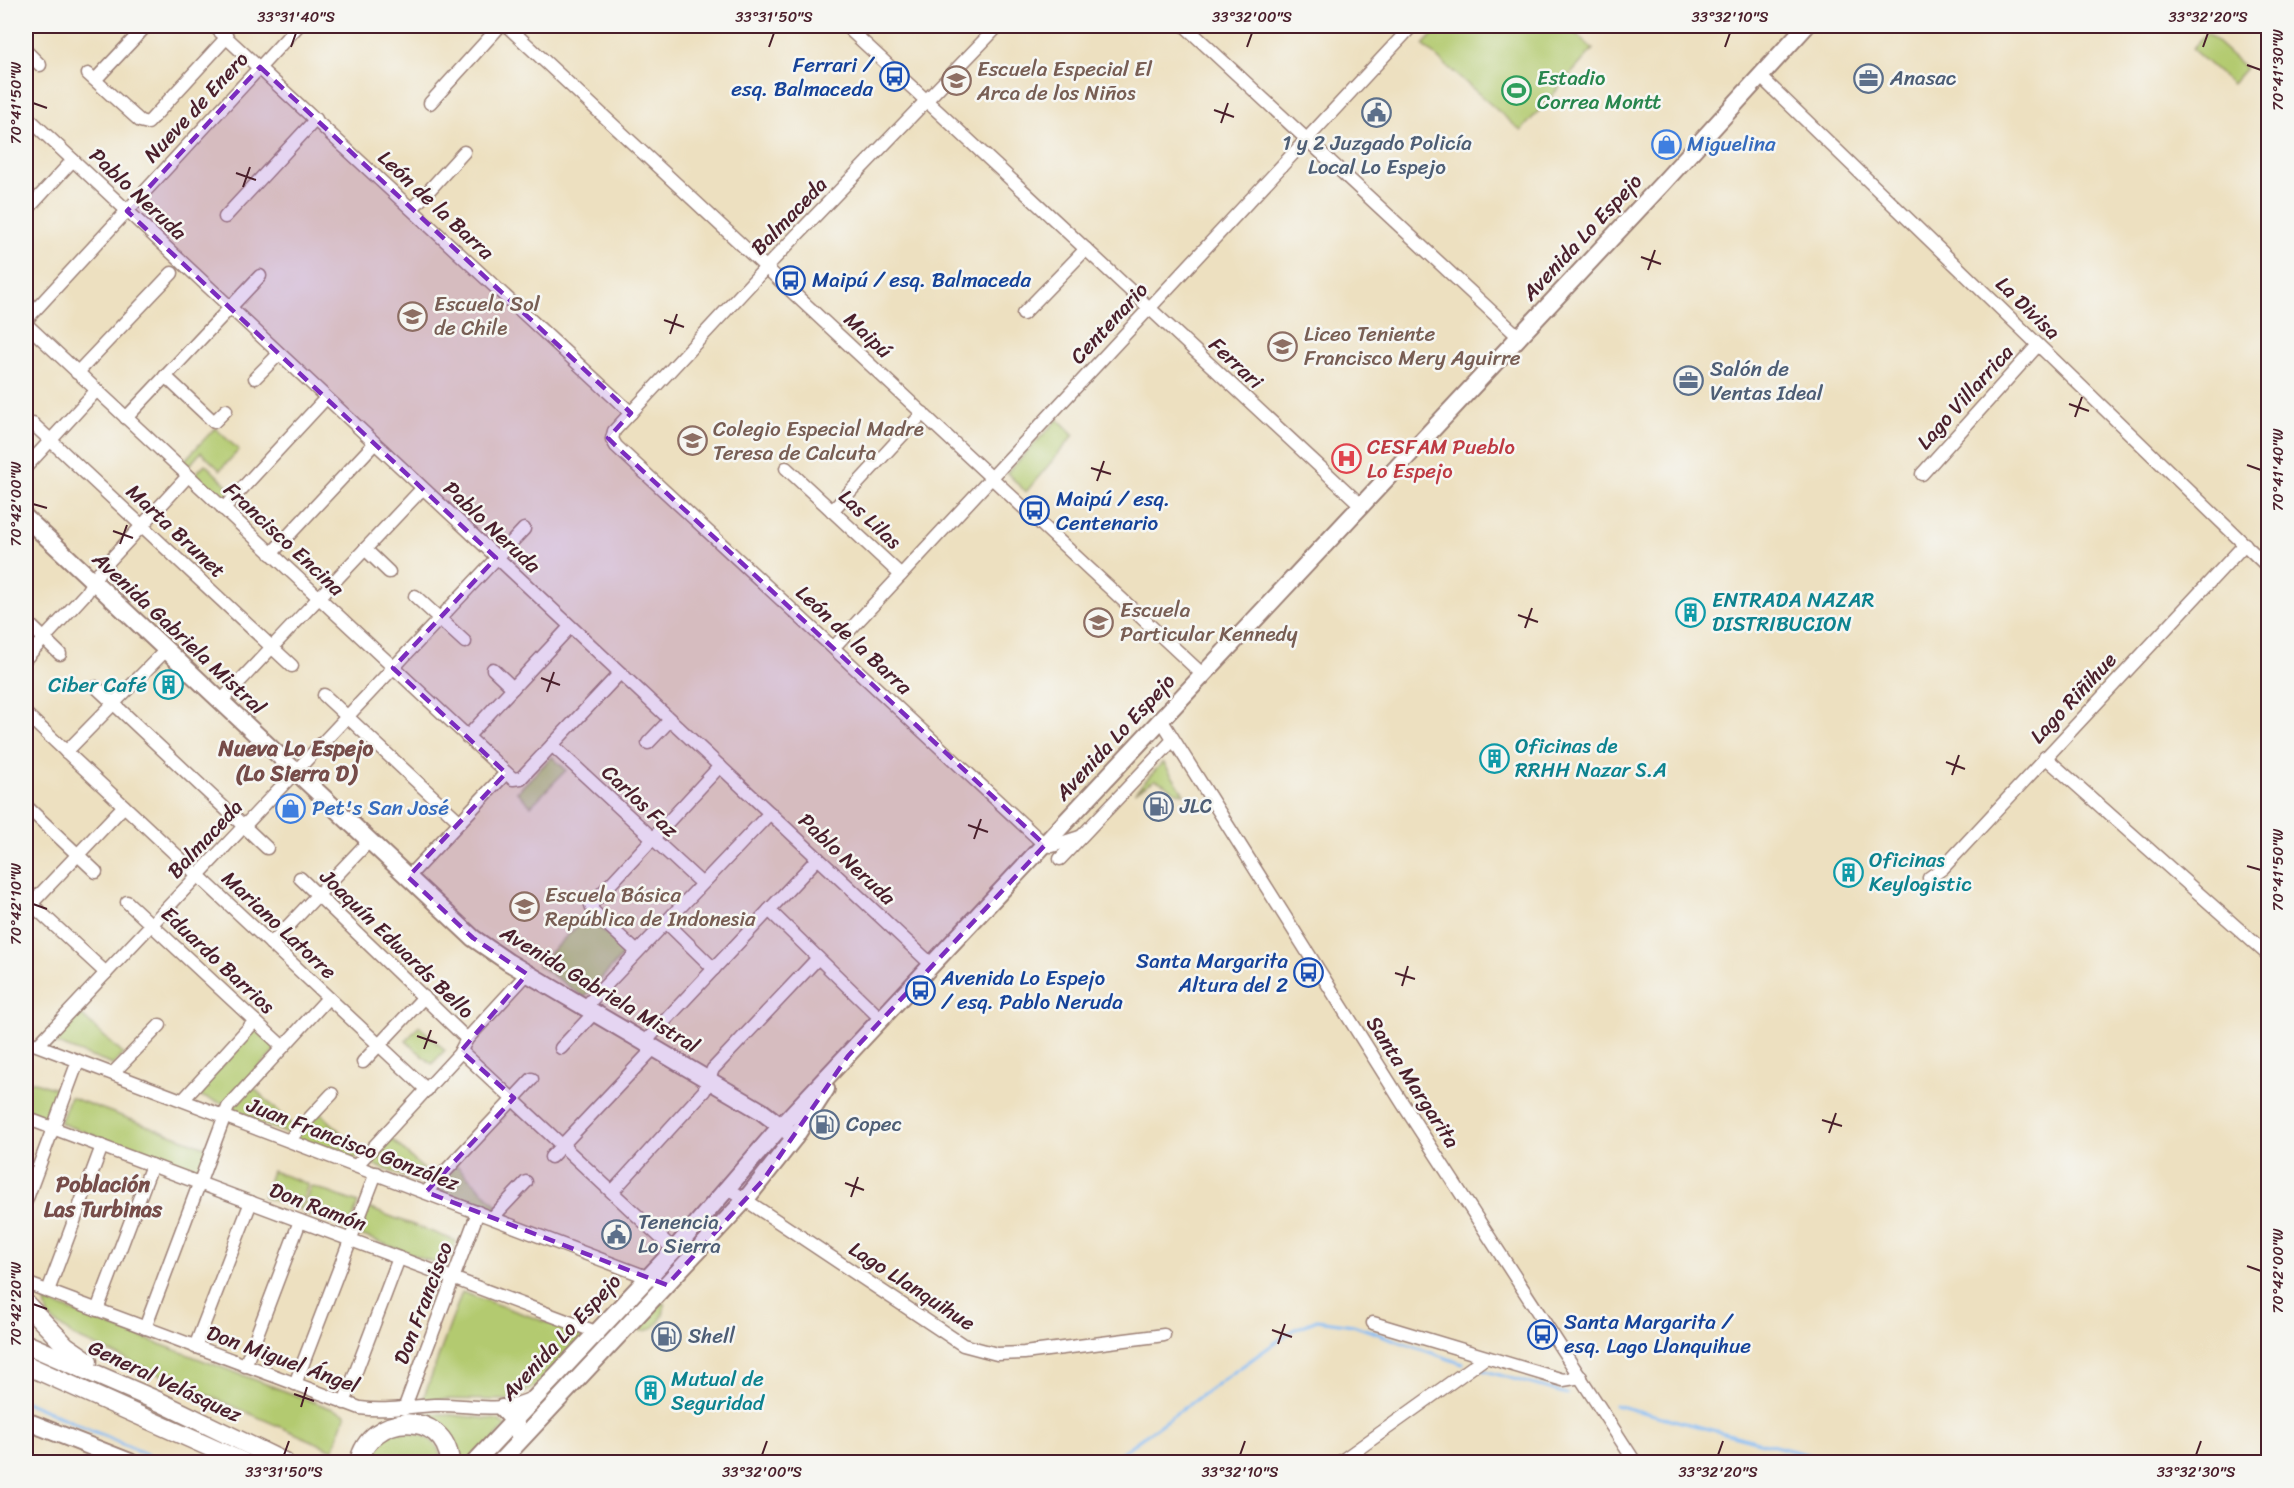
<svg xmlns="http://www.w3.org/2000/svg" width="2294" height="1488" font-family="Sriracha,sans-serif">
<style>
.green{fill:#b3ca6f;stroke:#7e744d;stroke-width:1.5}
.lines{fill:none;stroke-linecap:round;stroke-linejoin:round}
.stream{stroke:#85bcf4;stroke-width:3}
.minor-casing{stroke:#9c8076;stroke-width:15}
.major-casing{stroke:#9c8076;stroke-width:20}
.highway-casing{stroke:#9c8076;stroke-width:21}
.minor{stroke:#fff;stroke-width:12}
.major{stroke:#fff;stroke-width:16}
.highway{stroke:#fff;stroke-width:18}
.marked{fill:#7b2cbf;fill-opacity:0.2;stroke:#7b2cbf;stroke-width:4.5;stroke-dasharray:12 8;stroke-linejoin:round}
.ticks{fill:none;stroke:#4a1f2b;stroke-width:2}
.labels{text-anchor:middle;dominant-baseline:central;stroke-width:5;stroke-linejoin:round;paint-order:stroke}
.transit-label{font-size:21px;fill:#164399;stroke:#f6f6f2;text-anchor:start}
.education-label{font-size:21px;fill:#785e54;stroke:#f6f6f2;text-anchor:start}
.leisure-label{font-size:21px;fill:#27864d;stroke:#f6f6f2;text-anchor:start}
.service-label{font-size:21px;fill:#4e5e75;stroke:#f6f6f2;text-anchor:start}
.street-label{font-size:21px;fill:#4a1f2b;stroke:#f6f6f2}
.shop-label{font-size:21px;fill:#366cbe;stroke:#f6f6f2;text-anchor:start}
.health-label{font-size:21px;fill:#be3a42;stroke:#f6f6f2;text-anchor:start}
.culture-label{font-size:21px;fill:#0d838f;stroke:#f6f6f2;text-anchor:start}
.neighbourhood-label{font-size:22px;font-weight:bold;fill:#764c49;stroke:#f6f6f2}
.neatline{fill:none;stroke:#4a1f2b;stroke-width:2}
.ticks-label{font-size:15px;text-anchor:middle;fill:#4a1f2b}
</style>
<rect width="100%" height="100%" fill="#f6f6f2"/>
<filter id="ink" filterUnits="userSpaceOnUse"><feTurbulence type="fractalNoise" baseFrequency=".0167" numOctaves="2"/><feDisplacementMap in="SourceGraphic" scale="12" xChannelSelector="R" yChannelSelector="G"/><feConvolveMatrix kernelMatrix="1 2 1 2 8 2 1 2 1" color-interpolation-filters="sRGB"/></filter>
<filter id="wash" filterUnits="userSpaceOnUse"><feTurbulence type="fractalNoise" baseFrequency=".008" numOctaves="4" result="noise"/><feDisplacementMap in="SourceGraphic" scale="24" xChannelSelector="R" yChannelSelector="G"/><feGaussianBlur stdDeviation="1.35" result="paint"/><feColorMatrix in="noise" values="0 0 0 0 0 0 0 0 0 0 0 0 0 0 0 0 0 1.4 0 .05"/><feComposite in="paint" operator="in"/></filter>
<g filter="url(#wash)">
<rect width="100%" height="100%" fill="#ede0c0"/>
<g class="green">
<path d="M1441 26H1567L1593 49 1521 131 1423 45Z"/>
<path d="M2207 33 2246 68 2232 84 2192 49Z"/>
<path d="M1058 419 1074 435 1026 492 1007 473Z"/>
<path d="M215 428 239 450 220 470 201 452 187 468 182 463Z"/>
<path d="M205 464 233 491 222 504 193 476Z"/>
<path d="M552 757 566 770 531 806 517 792Z"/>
<path d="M1163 762 1184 794C1174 794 1167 783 1155 780L1135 792Z"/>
<path d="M587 916 626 952 584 997 538 965Z"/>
<path d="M79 1013 123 1054 113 1065 52 1042Z"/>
<path d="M419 1026 445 1050 432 1064 406 1041Z"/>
<path d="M255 1029 277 1048 224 1104 196 1095Z"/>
<path d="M26 1079 59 1090 49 1118 26 1110Z"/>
<path d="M253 1087 295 1128 289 1134 229 1112Z"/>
<path d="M70 1097 208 1148 199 1174 60 1123Z"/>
<path d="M320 1112 362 1153 355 1159 295 1137Z"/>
<path d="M390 1137 432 1178 426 1185 366 1162Z"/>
<path d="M456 1165 498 1206 492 1213 431 1190Z"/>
<path d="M272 1171 308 1184 300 1209 263 1197Z"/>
<path d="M311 1186 358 1203 349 1229 302 1211Z"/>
<path d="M368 1208 456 1241 446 1267 358 1234Z"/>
<path d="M462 1292 585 1336 536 1386 511 1400 423 1399Z"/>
<path d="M45 1301 346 1414 333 1450 75 1337 48 1317Z"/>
<path d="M661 1302 664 1303C666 1317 655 1332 640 1331L637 1327Z"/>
<path d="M433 1413 498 1420 506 1426 473 1462H458C455 1435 439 1425 414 1417Z"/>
<path d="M391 1432C416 1432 437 1433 442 1462H363L369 1447Z"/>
</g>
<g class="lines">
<g class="stream">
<path d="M1482 1370 1567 1394"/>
<path d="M26 1402 148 1455"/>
<path d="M1615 1405 1837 1462"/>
<path d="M1108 1462 1293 1330 1317 1320 1353 1325 1463 1364"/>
</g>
</g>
</g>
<g filter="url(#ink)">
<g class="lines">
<defs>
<g id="minor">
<path d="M214 26 631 413"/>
<path d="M507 26 1202 674"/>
<path d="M846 26 1361 505"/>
<path d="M998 26 772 261 614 431 612 439 616 446 1045 845 1052 846 1080 837"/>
<path d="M1185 26 1519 337"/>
<path d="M26 51 40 65"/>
<path d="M88 74 140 121 148 123 227 37"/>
<path d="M1760 76 2268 567"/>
<path d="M95 80 146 26"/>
<path d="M430 103 500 26"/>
<path d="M26 116 932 965"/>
<path d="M412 209 464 152"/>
<path d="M26 211 73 160"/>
<path d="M225 217 316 119"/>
<path d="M1023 314 1086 249"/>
<path d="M26 320 298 26"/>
<path d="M26 324 513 779 521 778 620 673"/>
<path d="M77 373 172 273"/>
<path d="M165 376 214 422 226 410"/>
<path d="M255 378 279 354"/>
<path d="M126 418 260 276"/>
<path d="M33 424 292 666"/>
<path d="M26 467 96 391"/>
<path d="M786 468 901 575"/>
<path d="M1922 474 2038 345"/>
<path d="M223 509 326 398"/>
<path d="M832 511 923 413"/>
<path d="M365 549 389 572"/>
<path d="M271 554 374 444"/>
<path d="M415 596 465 642"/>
<path d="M26 621 60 654"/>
<path d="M834 647 1412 26"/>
<path d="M26 658 86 593 99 572 188 476"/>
<path d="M493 669 513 688"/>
<path d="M96 687 267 848"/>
<path d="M324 695 460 822"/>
<path d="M220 702 422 489"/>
<path d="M26 714 427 1090"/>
<path d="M1162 721 1403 1104 1635 1462"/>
<path d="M467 737 570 627"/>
<path d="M648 743 670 720"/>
<path d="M552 745 702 884"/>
<path d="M66 752 165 651"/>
<path d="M2045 757 2268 955"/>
<path d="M26 806 96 872"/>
<path d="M1060 859 1173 740"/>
<path d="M408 877 506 773"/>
<path d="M300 878 467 1039"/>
<path d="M1929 878 1943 868 2245 544"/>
<path d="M26 899 106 973"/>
<path d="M127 902 283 1047"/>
<path d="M31 904 124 806"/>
<path d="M769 910 881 1019"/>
<path d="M666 922 714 969"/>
<path d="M271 944 369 841"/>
<path d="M637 952 593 911 591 905 720 766"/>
<path d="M584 1008 770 813"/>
<path d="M26 1041 655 1280"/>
<path d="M644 1043 818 858"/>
<path d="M38 1045 524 529"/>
<path d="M561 1048 594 1013"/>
<path d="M461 1051 674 1250"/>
<path d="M363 1062 424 997"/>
<path d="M113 1073 160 1025"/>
<path d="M183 1100 255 1021"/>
<path d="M26 1118 596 1332"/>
<path d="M289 1140 332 1094"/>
<path d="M551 1157 654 1048"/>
<path d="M356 1166 459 1054 467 1039 527 974"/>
<path d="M729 1189 963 1345 997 1354 1024 1353 1164 1335"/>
<path d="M613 1191 704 1091 713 1069 818 958"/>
<path d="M426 1192 532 1079"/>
<path d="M26 1201 78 1061"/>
<path d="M493 1217 526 1182"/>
<path d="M26 1283 360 1408C386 1412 410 1406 435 1405 472 1404 496 1415 532 1398"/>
<path d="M48 1291 102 1146"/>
<path d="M97 1310 152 1165"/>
<path d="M1373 1323 1563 1380 1581 1377"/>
<path d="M145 1328 228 1107 328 998"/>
<path d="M195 1347 251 1202"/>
<path d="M245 1366 300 1221"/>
<path d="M295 1384 376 1173"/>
<path d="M344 1403 399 1258"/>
<path d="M404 1409 478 1212"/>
<path d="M1340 1462 1485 1358"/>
</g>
<g id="major">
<path d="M26 518 473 938 508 962 761 1111 795 1137"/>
<path d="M502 1408 516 1423V1431"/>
<path d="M26 1421 130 1462"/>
<path d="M475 1462 674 1250 781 1126 1663 183 1806 26"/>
<path d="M500 1462 746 1199 795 1137 826 1089"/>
</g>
<g id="highway">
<path d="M26 1304 66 1346 88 1361"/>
<path d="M26 1344 160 1402 284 1462"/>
<path d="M26 1365 243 1462"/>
<path d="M359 1462C370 1412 445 1409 450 1462"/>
</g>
</defs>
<use href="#minor" class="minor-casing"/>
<use href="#major" class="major-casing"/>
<use href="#highway" class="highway-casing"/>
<use href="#minor" class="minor"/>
<use href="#major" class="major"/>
<use href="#highway" class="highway"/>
</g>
</g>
<path class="marked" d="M260 67 631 413 608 438 616 446 1045 845 848 1056 764 1179 667 1285 426 1192 514 1098 461 1051 527 974 473 938 408 877 506 773 393 668 496 558 127 211Z"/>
<path class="ticks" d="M291 47 296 33M769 47 774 33M1247 47 1252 33M1725 47 1730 33M2203 47 2208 33M2247 65 2261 70M33 103 47 108M1214 110 1234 117M1221 123 1228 103M236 173 256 180M243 187 250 167M1641 257 1661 264M1648 270 1655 250M664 320 684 327M670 334 677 314M2069 404 2089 411M2075 417 2082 397M2247 465 2261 470M1091 468 1111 474M1097 481 1104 461M33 504 47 508M113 531 133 538M120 544 127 525M1518 615 1538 622M1525 628 1532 608M541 678 560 685M547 692 554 672M1946 762 1965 769M1952 775 1959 755M968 825 988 832M974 839 981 819M2247 866 2261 870M33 904 47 909M1395 973 1415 979M1402 986 1408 966M417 1036 437 1043M424 1049 431 1030M1822 1120 1842 1126M1829 1133 1836 1113M845 1183 864 1190M851 1197 858 1177M2247 1266 2261 1271M33 1304 47 1309M1272 1330 1292 1337M1278 1344 1285 1324M294 1394 314 1401M301 1407 307 1387M284 1455 289 1441M762 1455 767 1441M1240 1455 1245 1441M1718 1455 1723 1441M2196 1455 2201 1441"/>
<defs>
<symbol id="bus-ring" viewBox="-11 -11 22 22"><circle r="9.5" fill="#f6f6f2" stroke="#1a4fb4" stroke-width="1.5"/><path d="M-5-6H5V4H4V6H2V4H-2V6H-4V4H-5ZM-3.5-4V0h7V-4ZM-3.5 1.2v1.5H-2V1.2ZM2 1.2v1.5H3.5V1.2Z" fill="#1a4fb4"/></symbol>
<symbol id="office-ring" viewBox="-11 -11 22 22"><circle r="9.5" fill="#f6f6f2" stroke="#5c6f8a" stroke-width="1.5"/><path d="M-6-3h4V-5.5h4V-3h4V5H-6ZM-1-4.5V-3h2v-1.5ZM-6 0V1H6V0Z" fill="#5c6f8a"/></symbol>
<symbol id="school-ring" viewBox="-11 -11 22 22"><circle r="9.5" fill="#f6f6f2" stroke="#8d6e63" stroke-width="1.5"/><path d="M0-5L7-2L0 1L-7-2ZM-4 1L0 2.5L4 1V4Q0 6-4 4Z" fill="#8d6e63"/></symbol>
<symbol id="stadium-ring" viewBox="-11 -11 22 22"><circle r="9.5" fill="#f6f6f2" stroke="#2e9e5b" stroke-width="1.5"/><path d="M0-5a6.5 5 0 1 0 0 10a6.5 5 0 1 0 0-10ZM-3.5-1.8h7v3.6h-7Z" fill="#2e9e5b"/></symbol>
<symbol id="civic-ring" viewBox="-11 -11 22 22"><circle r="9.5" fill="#f6f6f2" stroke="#5c6f8a" stroke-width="1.5"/><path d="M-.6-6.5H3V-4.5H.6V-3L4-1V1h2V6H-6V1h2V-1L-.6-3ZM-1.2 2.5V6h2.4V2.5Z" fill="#5c6f8a"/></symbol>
<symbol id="shop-ring" viewBox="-11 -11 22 22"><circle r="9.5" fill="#f6f6f2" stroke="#3f7fe0" stroke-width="1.5"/><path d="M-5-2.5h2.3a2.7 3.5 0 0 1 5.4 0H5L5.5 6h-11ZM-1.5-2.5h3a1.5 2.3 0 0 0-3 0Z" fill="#3f7fe0"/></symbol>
<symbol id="hospital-ring" viewBox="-11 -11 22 22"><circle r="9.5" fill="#f6f6f2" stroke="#e0444e" stroke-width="1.5"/><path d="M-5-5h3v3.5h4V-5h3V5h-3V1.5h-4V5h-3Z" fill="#e0444e"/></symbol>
<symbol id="building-ring" viewBox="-11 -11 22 22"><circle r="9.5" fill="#f6f6f2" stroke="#0f9aa8" stroke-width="1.5"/><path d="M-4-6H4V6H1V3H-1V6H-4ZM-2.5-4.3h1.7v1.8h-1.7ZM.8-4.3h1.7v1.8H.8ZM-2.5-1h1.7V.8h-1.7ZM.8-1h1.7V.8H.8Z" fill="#0f9aa8"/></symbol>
<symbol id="fuel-ring" viewBox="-11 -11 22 22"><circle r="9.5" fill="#f6f6f2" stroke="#5c6f8a" stroke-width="1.5"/><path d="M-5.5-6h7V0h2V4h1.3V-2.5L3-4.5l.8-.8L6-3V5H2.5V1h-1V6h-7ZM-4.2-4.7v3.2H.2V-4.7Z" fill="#5c6f8a"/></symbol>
</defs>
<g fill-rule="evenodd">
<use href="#bus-ring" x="878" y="60" width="33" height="33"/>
<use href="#office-ring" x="1852" y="62" width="33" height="33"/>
<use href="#school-ring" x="940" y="64" width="33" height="33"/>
<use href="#stadium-ring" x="1500" y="74" width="33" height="33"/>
<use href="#civic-ring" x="1360" y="96" width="33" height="33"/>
<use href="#shop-ring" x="1650" y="128" width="33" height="33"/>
<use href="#bus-ring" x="774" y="264" width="33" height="33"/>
<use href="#school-ring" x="396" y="300" width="33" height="33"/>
<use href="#school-ring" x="1266" y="330" width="33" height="33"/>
<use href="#office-ring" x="1672" y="364" width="33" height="33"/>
<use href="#school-ring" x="676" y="424" width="33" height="33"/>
<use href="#hospital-ring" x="1330" y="442" width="33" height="33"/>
<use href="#bus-ring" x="1018" y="494" width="33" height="33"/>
<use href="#building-ring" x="1674" y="596" width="33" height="33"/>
<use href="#school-ring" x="1082" y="606" width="33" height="33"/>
<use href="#building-ring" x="152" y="668" width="33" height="33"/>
<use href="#building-ring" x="1478" y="742" width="33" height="33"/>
<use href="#fuel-ring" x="1142" y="790" width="33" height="33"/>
<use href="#shop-ring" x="274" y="792" width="33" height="33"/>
<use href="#building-ring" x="1832" y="856" width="33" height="33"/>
<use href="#school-ring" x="508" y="890" width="33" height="33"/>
<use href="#bus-ring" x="1292" y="956" width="33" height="33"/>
<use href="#bus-ring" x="904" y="974" width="33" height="33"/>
<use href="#fuel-ring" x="808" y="1108" width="33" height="33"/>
<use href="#civic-ring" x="600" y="1218" width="33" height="33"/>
<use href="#bus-ring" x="1526" y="1318" width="33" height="33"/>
<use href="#fuel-ring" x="650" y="1320" width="33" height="33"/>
<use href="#building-ring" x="634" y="1374" width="33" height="33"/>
</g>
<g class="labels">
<g class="transit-label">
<text x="873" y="65" text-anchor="end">Ferrari /<tspan x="873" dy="24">esq. Balmaceda</tspan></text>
<text x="812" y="280">Maipú / esq. Balmaceda</text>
<text x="1056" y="499">Maipú / esq.<tspan x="1056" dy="24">Centenario</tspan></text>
<text x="1288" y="961" text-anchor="end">Santa Margarita<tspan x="1288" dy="24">Altura del 2</tspan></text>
<text x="941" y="978">Avenida Lo Espejo<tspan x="941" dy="24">/ esq. Pablo Neruda</tspan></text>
<text x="1564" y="1322">Santa Margarita /<tspan x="1564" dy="24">esq. Lago Llanquihue</tspan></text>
</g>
<g class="education-label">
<text x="977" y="69">Escuela Especial El<tspan x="977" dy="24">Arca de los Niños</tspan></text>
<text x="434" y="304">Escuela Sol<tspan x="434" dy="24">de Chile</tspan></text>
<text x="1304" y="334">Liceo Teniente<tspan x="1304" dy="24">Francisco Mery Aguirre</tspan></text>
<text x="713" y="429">Colegio Especial Madre<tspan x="713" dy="24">Teresa de Calcuta</tspan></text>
<text x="1120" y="610">Escuela<tspan x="1120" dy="24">Particular Kennedy</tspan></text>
<text x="545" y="895">Escuela Básica<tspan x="545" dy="24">República de Indonesia</tspan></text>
</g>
<g class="leisure-label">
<text x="1537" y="78">Estadio<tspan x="1537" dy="24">Correa Montt</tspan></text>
</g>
<g class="service-label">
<text x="1890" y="78">Anasac</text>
<text x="1377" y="143" text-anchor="middle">1 y 2 Juzgado Policía<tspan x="1377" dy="24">Local Lo Espejo</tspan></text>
<text x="1710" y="369">Salón de<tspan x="1710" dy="24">Ventas Ideal</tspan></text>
<text x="1180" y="806">JLC</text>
<text x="846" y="1124">Copec</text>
<text x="638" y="1222">Tenencia<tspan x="638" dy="24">Lo Sierra</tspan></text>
<text x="688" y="1336">Shell</text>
</g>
<g class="street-label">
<text transform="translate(196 107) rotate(-47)">Nueve de Enero</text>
<text transform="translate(138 194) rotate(43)">Pablo Neruda</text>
<text transform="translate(436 205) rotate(43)">León de la Barra</text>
<text transform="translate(789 216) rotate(-46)">Balmaceda</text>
<text transform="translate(1582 237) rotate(-47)">Avenida Lo Espejo</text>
<text transform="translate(2028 308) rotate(44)">La Divisa</text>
<text transform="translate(1109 323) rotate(-47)">Centenario</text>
<text transform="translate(868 335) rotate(43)">Maipú</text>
<text transform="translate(1236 363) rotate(43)">Ferrari</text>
<text transform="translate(1965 397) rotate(-48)">Lago Villarrica</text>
<text transform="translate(870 519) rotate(43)">Las Lilas</text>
<text transform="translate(492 527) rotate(43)">Pablo Neruda</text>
<text transform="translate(176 531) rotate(43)">Marta Brunet</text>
<text transform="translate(284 539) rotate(43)">Francisco Encina</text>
<text transform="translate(179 633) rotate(43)">Avenida Gabriela Mistral</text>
<text transform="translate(854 640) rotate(43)">León de la Barra</text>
<text transform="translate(2073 698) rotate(-47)">Lago Riñihue</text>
<text transform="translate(1115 737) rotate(-47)">Avenida Lo Espejo</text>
<text transform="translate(640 801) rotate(43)">Carlos Faz</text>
<text transform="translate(205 839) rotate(-47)">Balmaceda</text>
<text transform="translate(847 859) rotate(43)">Pablo Neruda</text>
<text transform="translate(279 925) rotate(43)">Mariano Latorre</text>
<text transform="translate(397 944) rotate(44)">Joaquín Edwards Bello</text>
<text transform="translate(218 960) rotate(43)">Eduardo Barrios</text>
<text transform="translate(600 989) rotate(31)">Avenida Gabriela Mistral</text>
<text transform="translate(1413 1082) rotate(57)">Santa Margarita</text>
<text transform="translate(353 1144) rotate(21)">Juan Francisco González</text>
<text transform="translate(318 1207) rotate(21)">Don Ramón</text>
<text transform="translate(912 1286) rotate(33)">Lago Llanquihue</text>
<text transform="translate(423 1303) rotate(-69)">Don Francisco</text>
<text transform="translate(561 1337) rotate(-47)">Avenida Lo Espejo</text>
<text transform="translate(283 1359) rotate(20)">Don Miguel Ángel</text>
<text transform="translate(165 1381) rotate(25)">General Velásquez</text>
</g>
<g class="shop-label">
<text x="1687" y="144">Miguelina</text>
<text x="312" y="808">Pet's San José</text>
</g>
<g class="health-label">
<text x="1367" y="447">CESFAM Pueblo<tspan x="1367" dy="24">Lo Espejo</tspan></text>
</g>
<g class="culture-label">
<text x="1712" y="600">ENTRADA NAZAR<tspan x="1712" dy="24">DISTRIBUCION</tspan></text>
<text x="147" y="685" text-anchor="end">Ciber Café</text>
<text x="1515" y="746">Oficinas de<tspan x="1515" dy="24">RRHH Nazar S.A</tspan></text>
<text x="1869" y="860">Oficinas<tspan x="1869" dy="24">Keylogistic</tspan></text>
<text x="671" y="1379">Mutual de<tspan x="671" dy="24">Seguridad</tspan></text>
</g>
<g class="neighbourhood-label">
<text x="296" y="748">Nueva Lo Espejo<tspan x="296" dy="25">(Lo Sierra D)</tspan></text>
<text x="103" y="1184">Población<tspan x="103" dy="25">Las Turbinas</tspan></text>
</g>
</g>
<rect width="2294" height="1488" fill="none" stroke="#f6f6f2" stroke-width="66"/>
<rect x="33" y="33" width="2228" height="1422" class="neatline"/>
<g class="ticks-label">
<text x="296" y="22">33°31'40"S</text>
<text x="774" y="22">33°31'50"S</text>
<text x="1252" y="22">33°32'00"S</text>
<text x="1730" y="22">33°32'10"S</text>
<text x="2208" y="22">33°32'20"S</text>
<text transform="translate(2278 70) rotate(-90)" y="5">70°41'30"W</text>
<text transform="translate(16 103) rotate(-90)" y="5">70°41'50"W</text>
<text transform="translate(2278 470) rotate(-90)" y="5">70°41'40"W</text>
<text transform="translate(16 504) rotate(-90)" y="5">70°42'00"W</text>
<text transform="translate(2278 870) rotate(-90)" y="5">70°41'50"W</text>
<text transform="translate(16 904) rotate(-90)" y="5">70°42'10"W</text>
<text transform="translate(2278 1271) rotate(-90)" y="5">70°42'00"W</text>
<text transform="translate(16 1304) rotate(-90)" y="5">70°42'20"W</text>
<text x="284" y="1477">33°31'50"S</text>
<text x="762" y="1477">33°32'00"S</text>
<text x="1240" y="1477">33°32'10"S</text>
<text x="1718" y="1477">33°32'20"S</text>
<text x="2196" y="1477">33°32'30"S</text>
</g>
</svg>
